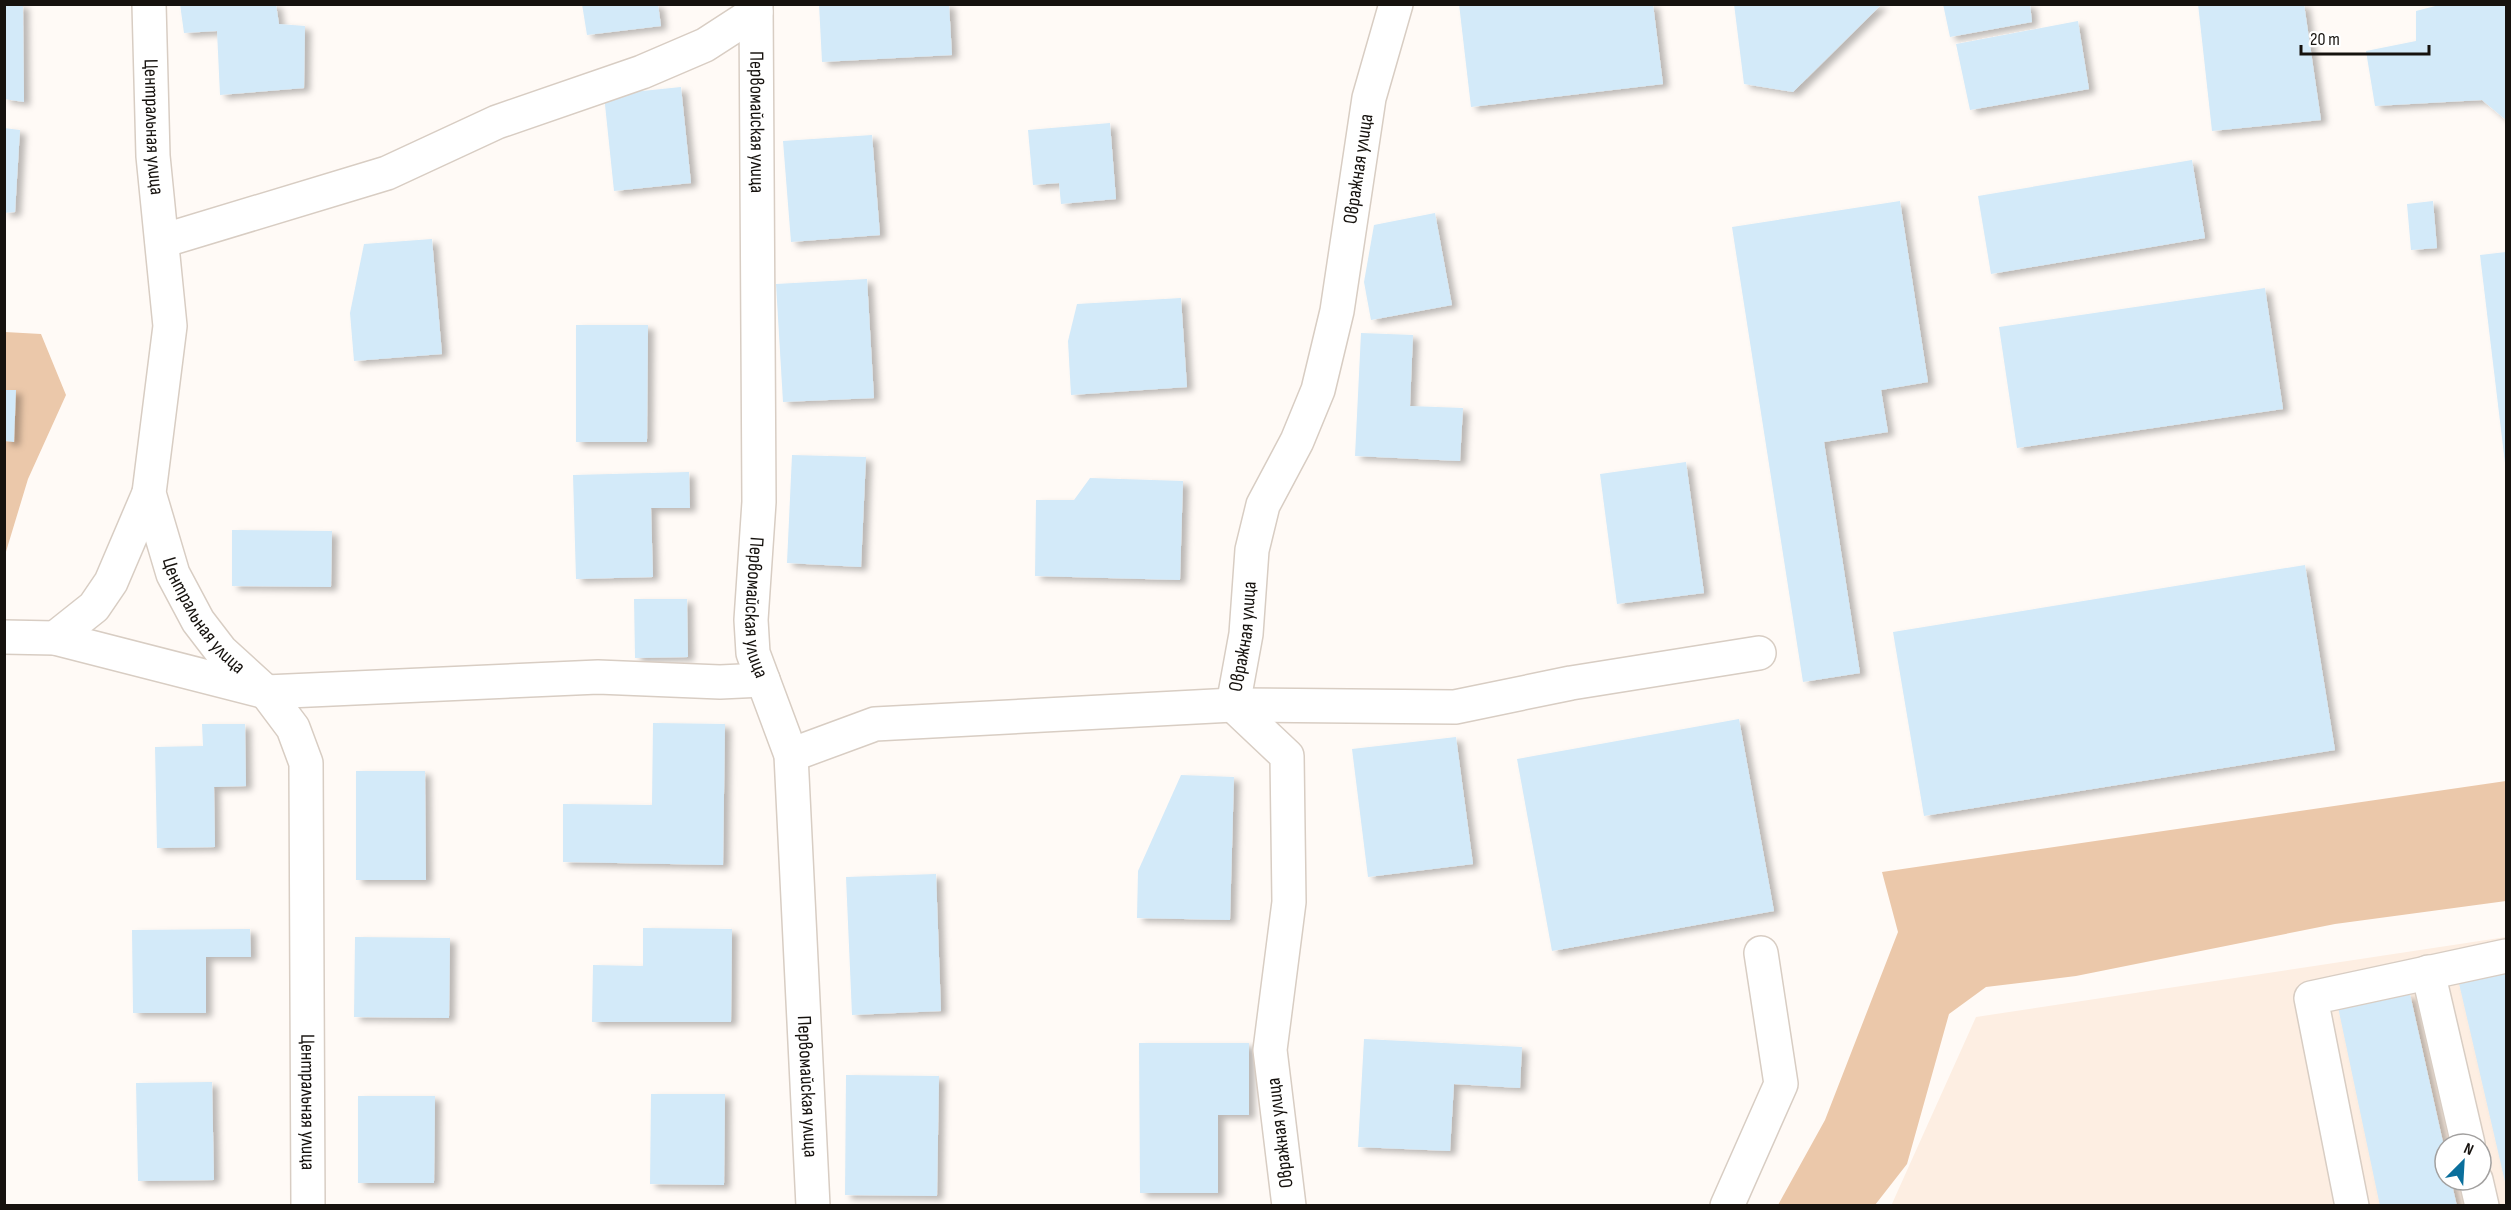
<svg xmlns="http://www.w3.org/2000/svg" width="2511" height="1210" font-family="'Sofia Sans Condensed',sans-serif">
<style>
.built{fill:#fdeee2;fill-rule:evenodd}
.green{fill:#ebc8aa}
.building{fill:#d3eaf9;filter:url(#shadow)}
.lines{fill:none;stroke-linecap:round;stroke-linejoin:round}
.minor-casing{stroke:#d8cdc3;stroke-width:36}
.minor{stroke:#fff;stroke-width:33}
.labels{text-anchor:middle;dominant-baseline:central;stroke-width:4.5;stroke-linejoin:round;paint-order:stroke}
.street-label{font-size:20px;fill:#16120e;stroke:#fff}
</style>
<defs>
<filter id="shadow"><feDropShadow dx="6" dy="4" stdDeviation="3" flood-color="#0004"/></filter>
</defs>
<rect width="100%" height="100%" fill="#fffaf6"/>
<path class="built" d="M2506 937V1205L1891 1206 1976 1017ZM2445 1144H2481V1180H2445Z"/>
<g class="green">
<path d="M5 332 41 334 66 395 28 479 5 555Z"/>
<path d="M2506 781V901L2335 924 2076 976 1986 987 1949 1014 1907 1164 1875 1205H1778L1825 1120 1898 932 1882 872Z"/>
</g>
<g class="building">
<path d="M4 4H23L24 102 4 99Z"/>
<path d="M180 4H276L279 24 305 26 304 88 220 95 217 31 184 33Z"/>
<path d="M582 4H658L661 26 587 35Z"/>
<path d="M819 4H949L952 55 822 62Z"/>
<path d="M1459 4H1653L1663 84 1471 107Z"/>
<path d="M1734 4H1882L1793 92 1744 84Z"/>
<path d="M1943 4H2030L2032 22 1950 37Z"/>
<path d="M2198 4H2304L2321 120 2212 131Z"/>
<path d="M2443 4H2506V120L2482 100 2375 106 2366 51 2416 41V11Z"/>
<path d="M2078 21 2089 89 1970 110 1956 44Z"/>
<path d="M681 87 691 183 614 191 604 95Z"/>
<path d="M1110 123 1116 199 1061 204 1059 183 1033 185 1028 130Z"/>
<path d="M4 128 20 130 15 212 4 213Z"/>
<path d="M872 135 880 235 791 242 783 141Z"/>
<path d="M2192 160 2205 238 1991 274 1978 196Z"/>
<path d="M1900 201 1928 382 1881 390 1888 432 1824 442 1860 673 1803 682 1732 227Z"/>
<path d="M2433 201 2437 248 2411 250 2407 204Z"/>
<path d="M1435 213 1452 305 1371 320 1364 282 1374 225Z"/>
<path d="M432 239 442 354 354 361 350 313 364 244Z"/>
<path d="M2506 252V463H2505L2480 255Z"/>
<path d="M867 279 874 398 783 402 776 284Z"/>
<path d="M2265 288 2283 409 2017 448 1999 327Z"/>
<path d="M1181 298 1187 387 1071 395 1068 341 1077 304Z"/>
<path d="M576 325H648L647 442H576Z"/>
<path d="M1361 333 1413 335 1410 406 1463 408 1460 461 1355 456Z"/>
<path d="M4 390H16L14 442 4 441Z"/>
<path d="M792 455 866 457 861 567 787 563Z"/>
<path d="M1686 462 1704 593 1617 604 1600 474Z"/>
<path d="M689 472 690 508H651L653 577 576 579 573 475Z"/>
<path d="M1090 478 1183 481 1180 580 1035 576 1036 500H1074Z"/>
<path d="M232 530 332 531 331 587 232 586Z"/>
<path d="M2305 565 2335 750 1924 816 1893 632Z"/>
<path d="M634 599H687L688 657 635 658Z"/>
<path d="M1739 719 1774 911 1552 951 1517 759Z"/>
<path d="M653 723 725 724 723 865 563 862V804L652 805Z"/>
<path d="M202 724H245L246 786 214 787 215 847 157 848 155 747 203 746Z"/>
<path d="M1456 737 1473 864 1368 877 1352 749Z"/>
<path d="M356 771H425L426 880H356Z"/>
<path d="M1181 775 1234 777 1230 920 1137 918 1138 871Z"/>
<path d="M936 874 941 1011 852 1015 846 877Z"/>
<path d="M643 928 732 929 731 1022H592L593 965 643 966Z"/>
<path d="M250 929 251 957H206V1013H133L132 930Z"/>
<path d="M355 937 450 938 449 1018 354 1017Z"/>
<path d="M2506 971V1186L2458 979Z"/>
<path d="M2410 994 2445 1151V1180H2451L2457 1206H2380L2338 1007Z"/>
<path d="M1364 1039 1522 1047 1520 1088 1454 1084 1450 1151 1358 1147Z"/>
<path d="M1139 1043H1249V1115H1218V1193H1140Z"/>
<path d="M846 1075 939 1076 937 1196 845 1195Z"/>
<path d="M212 1082 214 1180 138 1181 136 1083Z"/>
<path d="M651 1094H725L724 1185 650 1184Z"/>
<path d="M358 1096H435L434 1183H358Z"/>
</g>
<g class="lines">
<defs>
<g id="minor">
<path id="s1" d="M149 4 153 156 170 326 149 493 173 574 198 621 221 651 266 692 293 728 306 763 308 1206"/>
<path id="s2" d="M756 4 759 502 751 620 753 653 791 755 813 1206"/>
<path d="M162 241 387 173 497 122 642 72 705 45 756 12"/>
<path d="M4 637 55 638 266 692 598 677 720 682 763 680"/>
<path d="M55 638 94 607 111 582 149 493"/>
<path d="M791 755 875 724 1233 705 1455 707 1571 683 1759 653"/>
<path d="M2428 972 2468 1144"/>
<path d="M2476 1180 2482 1206"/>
<path id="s3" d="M1289 1206 1270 1050 1289 902 1287 756 1233 705 1246 634 1252 550 1263 505 1297 441 1318 390 1337 311 1369 98 1396 4"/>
<path d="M1727 1206 1781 1084 1761 953"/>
<path d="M2352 1206 2311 998 2506 956"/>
</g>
</defs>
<use href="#minor" class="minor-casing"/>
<use href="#minor" class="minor"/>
</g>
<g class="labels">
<g class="street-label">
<text stroke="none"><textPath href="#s2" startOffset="118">Первомайская улица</textPath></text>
<text stroke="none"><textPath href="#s1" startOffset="123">Центральная улица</textPath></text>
<text stroke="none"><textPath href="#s3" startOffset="1082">Овражная улица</textPath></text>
<text stroke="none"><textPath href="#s2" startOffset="604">Первомайская улица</textPath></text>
<text stroke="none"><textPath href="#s1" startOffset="627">Центральная улица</textPath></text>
<text stroke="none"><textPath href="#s3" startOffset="596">Овражная улица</textPath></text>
<text stroke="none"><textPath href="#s2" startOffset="1090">Первомайская улица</textPath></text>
<text stroke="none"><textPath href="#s1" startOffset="1149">Центральная улица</textPath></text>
<text transform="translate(1280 1133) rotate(-97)">Овражная улица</text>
</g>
</g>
<rect width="2511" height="1210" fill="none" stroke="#16120e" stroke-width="12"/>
<g transform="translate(2463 1162) rotate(24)"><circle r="28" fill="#ffffff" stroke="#a2a09f" stroke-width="1.5"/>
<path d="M0-4.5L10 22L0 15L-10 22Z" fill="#0a6f9c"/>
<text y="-9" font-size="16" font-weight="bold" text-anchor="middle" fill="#16120e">N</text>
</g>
<path d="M2301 45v9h128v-9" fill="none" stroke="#16120e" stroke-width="3"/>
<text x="2310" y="45" font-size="18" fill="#16120e" stroke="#ffffff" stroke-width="4.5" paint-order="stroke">20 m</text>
</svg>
